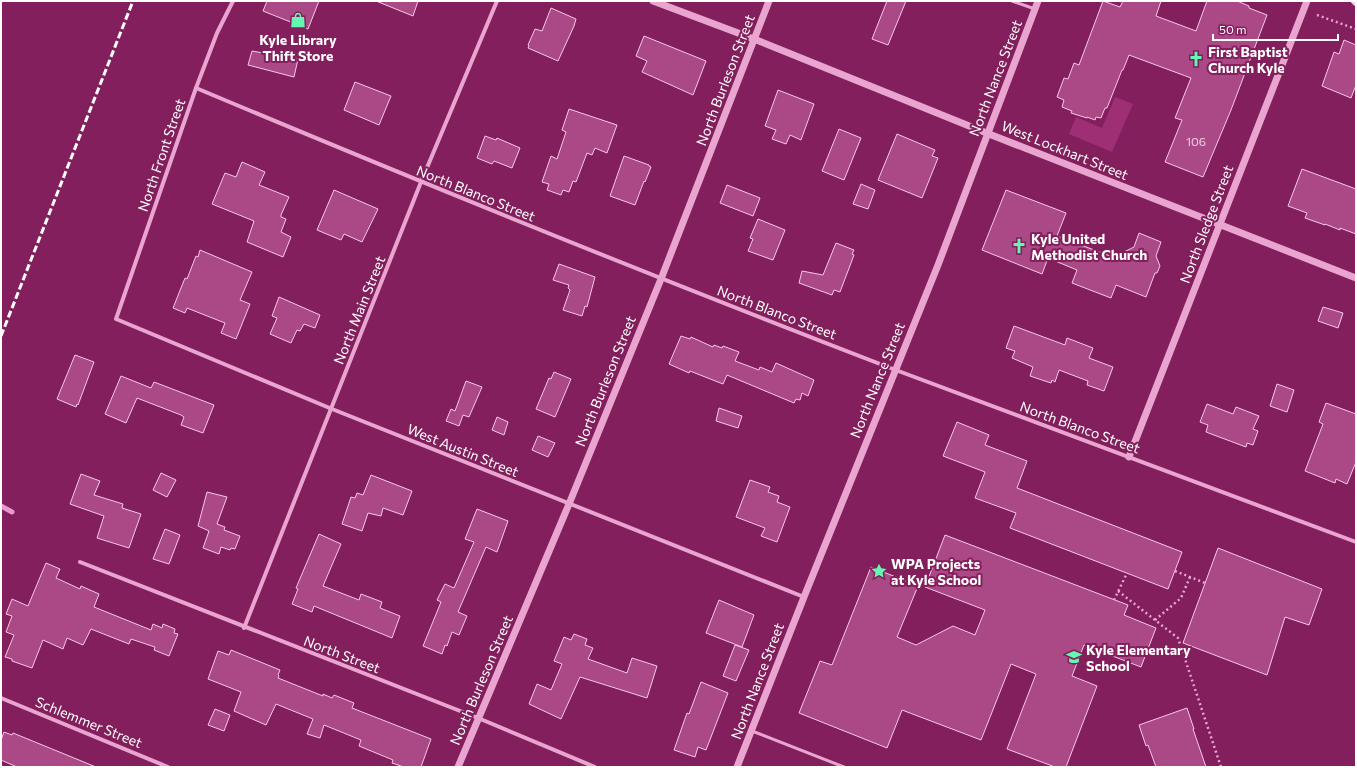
<svg xmlns="http://www.w3.org/2000/svg" width="1357" height="768" font-family="Commissioner,sans-serif">
<style>
.green{fill:#9e2f75}
.lines{fill:none;stroke-linecap:round;stroke-linejoin:round}
.stream{stroke:#ea99cd;stroke-width:5}
.building{fill:#ab4886;stroke:#f7c9e6}
.path{stroke:#e9a5d0;stroke-width:2.5;stroke-dasharray:2 3;stroke-linecap:butt}
.service{stroke:#e9a5d0;stroke-width:3}
.minor{stroke:#e9a5d0;stroke-width:4}
.tertiary{stroke:#e9a5d0;stroke-width:7}
.secondary{stroke:#f7d0e8;stroke-width:8}
.rail{stroke:#fff;stroke-width:3;stroke-dasharray:7 3;stroke-linecap:butt}
.labels{text-anchor:middle;dominant-baseline:central;stroke-width:4;stroke-linejoin:round;paint-order:stroke}
.number-label{font-size:12px;fill:#ead1e1}
.poi-label{font-size:14px;font-weight:bold;fill:#fff;stroke:#821f5c;text-anchor:start}
.street-label{font-size:14px;fill:#fff;stroke:#821f5c}
</style>
<rect width="100%" height="100%" fill="#821f5c"/>
<path class="green" d="M1115 97 1133 104 1112 152 1069 134 1076 117 1102 128Z"/>
<g class="lines">
<path class="stream" d="M1 506 12 512"/>
</g>
<g class="building">
<path d="M267 1H319L308 29 263 11Z"/>
<path d="M376 1H418L413 16Z"/>
<path d="M887 1H906L888 45 872 39Z"/>
<path d="M1103 1 1120 7 1123 1H1161L1156 16 1196 31 1207 1H1237L1249 6V8L1267 15 1231 110 1203 177 1165 162 1182 120 1175 118 1191 78 1129 55 1123 70H1122L1107 108H1105L1101 118 1096 117 1095 120 1087 117V118L1071 113 1072 111 1062 107 1064 100 1057 97 1064 78 1068 79 1074 63 1079 65Z"/>
<path d="M551 8 576 19 574 26 558 61 528 48 529 46 528 45 535 29 542 31Z"/>
<path d="M644 36 706 61 693 95 642 72 647 61 636 56Z"/>
<path d="M1344 40 1356 45V85L1351 98 1322 86 1334 52 1339 54Z"/>
<path d="M264 50 298 59 294 77 248 65 252 51 263 53Z"/>
<path d="M355 82 391 96 379 125 344 110Z"/>
<path d="M778 90 814 104 801 140 790 135 786 144 772 139 776 130 765 126Z"/>
<path d="M569 109 617 125 607 153 595 148 592 155 587 153 576 182 573 181 569 192 563 190 561 195 547 190 549 184 542 182 551 156 557 159 566 132 562 130Z"/>
<path d="M839 129 861 138 844 180 822 171Z"/>
<path d="M897 134 935 150 932 156 938 158 922 198 878 180Z"/>
<path d="M485 136 496 140 497 138 520 148 512 168 494 161 492 164 477 158Z"/>
<path d="M624 156 649 165V166L651 167 645 182 644 181 635 205 610 196Z"/>
<path d="M242 162 265 172 259 185 289 197 281 215V217L286 219 281 232 291 237 283 257 247 242 254 221 212 204 225 173 236 177Z"/>
<path d="M1302 169 1356 189V234L1340 228V230L1325 224V225L1305 218 1307 213 1288 206Z"/>
<path d="M861 184 875 190 868 209 853 204Z"/>
<path d="M727 185 760 198 753 216 720 203Z"/>
<path d="M334 190 378 209 362 242 344 234 341 240 317 230Z"/>
<path d="M1006 190 1066 213 1057 236 1121 260 1124 252 1134 247 1139 233 1161 242 1156 256 1160 266 1157 273H1155L1146 297 1116 285 1111 298 1072 283 1077 270 1048 258 1042 274 982 250Z"/>
<path d="M758 219 785 230 773 260 748 251 753 239 750 238Z"/>
<path d="M836 243 854 250 852 254 854 255 840 292 834 290 832 295 799 283 802 271 823 275Z"/>
<path d="M200 250 252 272 240 300 250 304 236 339 221 333 225 323 187 308 185 313 173 308 185 278 187 279 196 256 198 257Z"/>
<path d="M559 264 595 277 587 307 585 306 582 316 563 310 570 290 568 288 569 285 553 280Z"/>
<path d="M279 297 320 315 315 328 304 324 300 331 297 330 291 343 270 334 277 318 272 316Z"/>
<path d="M1323 307 1343 313 1338 328 1318 321Z"/>
<path d="M1014 326 1065 345 1067 338 1093 348 1089 358 1113 367 1104 391 1087 385 1088 381 1059 370 1055 382 1052 380 1051 383 1030 376 1033 367 1012 358 1015 351 1006 348Z"/>
<path d="M681 336 690 339 691 337 713 347 714 345 722 348 723 346 739 352 735 361 759 370 760 367 772 372 776 363 814 380 808 396 802 393 800 400 796 399 794 403 727 375 723 384 690 371 689 373 669 364Z"/>
<path d="M75 355 94 362 78 405 77 404 76 407 57 399Z"/>
<path d="M554 372 571 379 555 417 536 409 549 378 551 379Z"/>
<path d="M121 376 151 388 154 382 214 405 203 433 181 425 184 417 181 415 137 398 126 423 105 414Z"/>
<path d="M466 381 482 387 469 417 463 415 459 426 446 421 451 409 455 411Z"/>
<path d="M1277 384 1294 390 1287 412 1270 406Z"/>
<path d="M1326 403 1356 414V462L1347 484 1336 479 1335 483 1305 471 1323 424 1319 422Z"/>
<path d="M1207 404 1233 414 1236 407 1259 416 1253 429 1258 431 1253 445 1247 443 1246 447 1206 432 1208 425 1200 422Z"/>
<path d="M719 408 742 416 738 428 716 421Z"/>
<path d="M497 417 508 422 504 435 492 430Z"/>
<path d="M957 422 989 435 985 445 1027 461 1017 488 1182 552 1168 589 1010 528 1016 513 975 498 985 472 943 456Z"/>
<path d="M538 436 555 443 548 457 532 450Z"/>
<path d="M161 473 176 480 167 497 153 490Z"/>
<path d="M81 474 100 481 94 495 123 504 122 508 141 514 129 548 97 538 104 516 70 504Z"/>
<path d="M371 475 412 491 403 515 383 508 381 516 368 513 362 531 342 524 351 497 355 498 357 493 363 495Z"/>
<path d="M750 480 770 487 768 492 779 496 777 502 790 507 777 542 761 536 765 528 736 517Z"/>
<path d="M207 492 227 497 217 524 225 527 224 530 240 536 235 549 231 548 230 550 221 547 219 554 203 548 209 531 198 526Z"/>
<path d="M477 509 508 521 497 552 486 547 458 612 467 616 459 635 452 632 447 646 445 645 442 654 423 646 441 602 437 600 445 584 454 588 474 542 465 539Z"/>
<path d="M165 529 180 535 169 564 153 559Z"/>
<path d="M319 534 341 544 323 586 359 600 361 594 382 602 380 608 400 616 392 638 314 606 312 612 292 604 298 589 296 588Z"/>
<path d="M945 535 1128 605 1124 615 1156 628 1141 667 1084 645 1072 676 1097 686 1066 767H1055L1007 749 1036 674 1011 664 981 740 902 710 887 748 799 713 820 661 832 665 871 567 918 586 897 637 916 645 953 626 975 635 985 610 925 587Z"/>
<path d="M1218 548 1322 589 1309 625 1285 617 1267 675 1183 643Z"/>
<path d="M46 563 60 569 56 578 80 589 81 586 99 594 94 607 151 630 153 624 162 628 163 624 175 629 174 633 178 634 169 656 154 650 155 647 131 639 129 644 91 629 83 645 67 638 63 649 43 640 32 668 12 661V659L5 657 14 635 6 632 12 616 6 614 12 599 28 606Z"/>
<path d="M719 600 754 615 742 647 706 633Z"/>
<path d="M574 634 587 639 585 645 593 648 588 659 627 673 632 658 657 666 647 698 580 677 561 719 529 704 537 684 551 690 562 664 554 661 564 637 571 640Z"/>
<path d="M735 645 749 650 736 681 723 676Z"/>
<path d="M231 650 280 670 278 675 279 676 278 678 323 696V694L332 698 334 695 354 703 352 708 431 739 421 767H404L392 763 393 760 359 746 361 740 324 725 320 738 307 734 313 719 276 704 266 725 234 711 241 692 208 679 218 651 229 655Z"/>
<path d="M701 682 728 693 706 750 698 747 695 757 674 750 687 713 689 714Z"/>
<path d="M1187 708 1194 729H1193L1206 767H1156L1148 745 1146 746 1139 725Z"/>
<path d="M215 709 230 715 224 731 208 725Z"/>
<path d="M4 732 12 735 13 733 96 767H17L1 760V740Z"/>
</g>
<g class="lines">
<g class="path">
<path d="M1317 15 1356 29"/>
<path d="M1175 571 1205 583"/>
<path d="M1118 591 1178 638 1221 767"/>
<path d="M1114 600 1127 573"/>
<path d="M1155 620 1181 598 1190 577"/>
</g>
<g class="service">
<path d="M1012 1 1035 9"/>
<path d="M752 731 844 767"/>
</g>
<g class="minor">
<path d="M233 1 217 33 196 88 116 319 332 409 804 597"/>
<path d="M196 88C427 185 659 279 893 369 1047 428 1202 484 1356 542"/>
<path d="M80 562 478 718 595 767"/>
<path d="M244 628 421 182 497 1"/>
<path d="M1 698 168 767"/>
</g>
<g class="tertiary">
<path d="M653 1 754 39 989 134 1356 278"/>
<path d="M1129 457 1307 1"/>
<path d="M458 767 569 504 661 279 769 1"/>
<path d="M737 767 804 597 938 265 1038 1"/>
</g>
<path class="secondary" d="M1355 1 1356 2"/>
<path class="rail" d="M1 336 133 1"/>
</g>
<defs>
<symbol id="shop-bare" viewBox="-9 -9 18 18"><path d="M-5-2.5h2.3a2.7 3.5 0 0 1 5.4 0H5L5.5 6h-11ZM-1.5-2.5h3a1.5 2.3 0 0 0-3 0Z" fill="#65f7b2" stroke="#821f5c" stroke-width="2.5" paint-order="stroke"/></symbol>
<symbol id="church-bare" viewBox="-9 -9 18 18"><path d="M-1.2-6h2.4v3.5h3.3v2.4h-3.3V6h-2.4V-.1h-3.3v-2.4h3.3Z" fill="#65f7b2" stroke="#821f5c" stroke-width="2.5" paint-order="stroke"/></symbol>
<symbol id="sight-bare" viewBox="-9 -9 18 18"><path d="M0-6L1.8-2.2L6-1.7L2.9 1.2L3.7 5.4L0 3.3L-3.7 5.4L-2.9 1.2L-6-1.7L-1.8-2.2Z" fill="#65f7b2" stroke="#821f5c" stroke-width="2.5" paint-order="stroke"/></symbol>
<symbol id="school-bare" viewBox="-9 -9 18 18"><path d="M0-5L7-2L0 1L-7-2ZM-4 1L0 2.5L4 1V4Q0 6-4 4Z" fill="#65f7b2" stroke="#821f5c" stroke-width="2.5" paint-order="stroke"/></symbol>
</defs>
<g fill-rule="evenodd">
<use href="#shop-bare" x="287" y="9" width="22" height="22"/>
<use href="#church-bare" x="1185" y="48" width="22" height="22"/>
<use href="#church-bare" x="1008" y="235" width="22" height="22"/>
<use href="#sight-bare" x="868" y="560" width="22" height="22"/>
<use href="#school-bare" x="1063" y="646" width="22" height="22"/>
</g>
<g class="labels">
<g class="number-label">
<text x="1196" y="141">106</text>
</g>
<g class="poi-label">
<text x="298" y="39" text-anchor="middle">Kyle Library<tspan x="298" dy="16">Thift Store</tspan></text>
<text x="1208" y="51">First Baptist<tspan x="1208" dy="16">Church Kyle</tspan></text>
<text x="1031" y="238">Kyle United<tspan x="1031" dy="16">Methodist Church</tspan></text>
<text x="891" y="563">WPA Projects<tspan x="891" dy="16">at Kyle School</tspan></text>
<text x="1086" y="649">Kyle Elementary<tspan x="1086" dy="16">School</tspan></text>
</g>
<g class="street-label">
<text transform="translate(995 78) rotate(-69)">North Nance Street</text>
<text transform="translate(725 80) rotate(-69)">North Burleson Street</text>
<text transform="translate(1065 150) rotate(22)">West Lockhart Street</text>
<text transform="translate(161 155) rotate(-71)">North Front Street</text>
<text transform="translate(476 193) rotate(22)">North Blanco Street</text>
<text transform="translate(1206 224) rotate(-69)">North Sledge Street</text>
<text transform="translate(359 310) rotate(-68)">North Main Street</text>
<text transform="translate(777 312) rotate(21)">North Blanco Street</text>
<text transform="translate(877 380) rotate(-68)">North Nance Street</text>
<text transform="translate(605 381) rotate(-68)">North Burleson Street</text>
<text transform="translate(1080 427) rotate(20)">North Blanco Street</text>
<text transform="translate(463 450) rotate(22)">West Austin Street</text>
<text transform="translate(342 654) rotate(21)">North Street</text>
<text transform="translate(481 680) rotate(-67)">North Burleson Street</text>
<text transform="translate(757 681) rotate(-69)">North Nance Street</text>
<text transform="translate(89 722) rotate(22)">Schlemmer Street</text>
</g>
</g>
<rect width="1357" height="768" fill="none" stroke="#ffffff" stroke-width="4"/>
<path d="M1213 34v6h125v-6" fill="none" stroke="#ffffff" stroke-width="2"/>
<text x="1219" y="34" font-size="12" fill="#ffffff" stroke="#821f5c" stroke-width="3" paint-order="stroke">50 m</text>
</svg>
